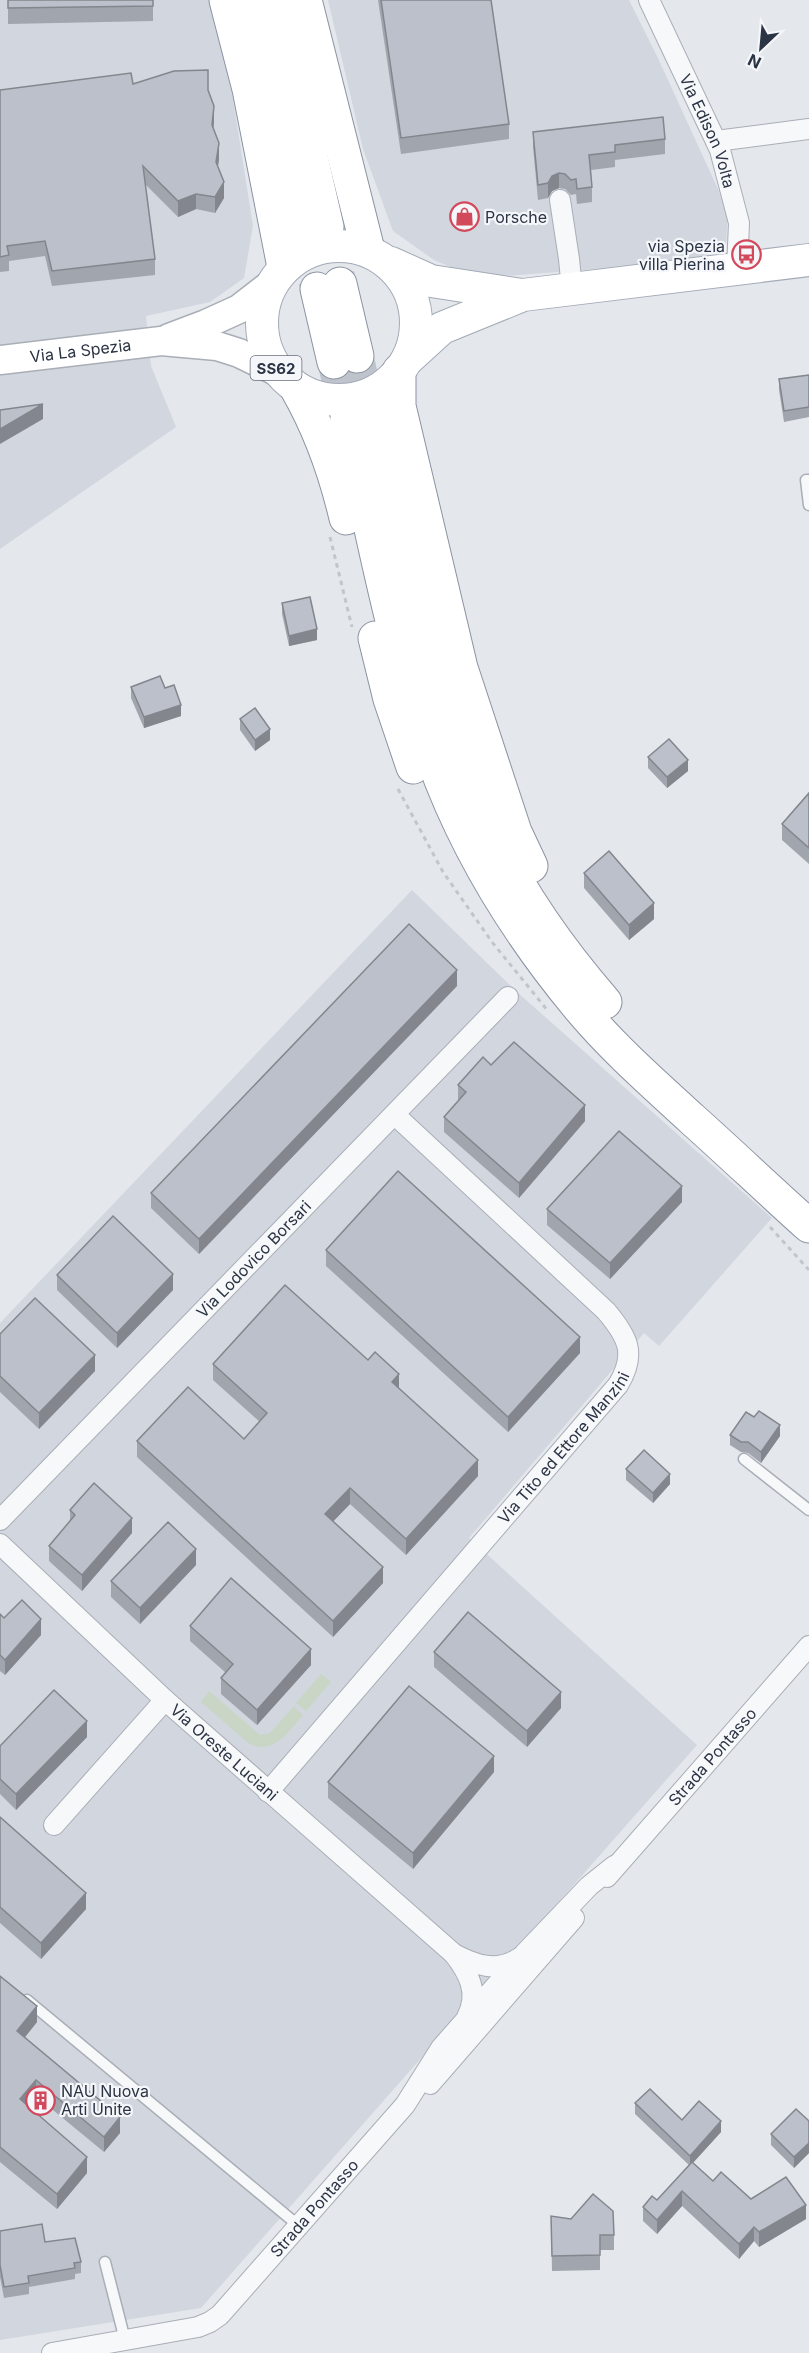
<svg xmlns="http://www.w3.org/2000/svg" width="809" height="2353" font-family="Inter,sans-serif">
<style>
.built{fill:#d2d6de}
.green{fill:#c9d6c5}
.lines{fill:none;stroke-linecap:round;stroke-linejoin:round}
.trunk-tunnel{stroke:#bfc3cb;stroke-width:33;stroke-dasharray:33 16;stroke-linecap:butt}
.service-casing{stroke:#a9aeb7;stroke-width:13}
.minor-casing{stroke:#a9aeb7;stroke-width:22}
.secondary-casing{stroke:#a9aeb7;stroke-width:31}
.primary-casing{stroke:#a3abb8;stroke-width:34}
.trunk-casing{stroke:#8b94a3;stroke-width:35}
.path{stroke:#c2c5cb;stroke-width:3;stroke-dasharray:4.5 4.5;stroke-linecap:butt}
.service{stroke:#f7f8fa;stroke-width:10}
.minor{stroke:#f7f8fa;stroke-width:20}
.secondary{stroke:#fff;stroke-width:28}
.primary{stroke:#fff;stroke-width:32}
.trunk{stroke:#fff;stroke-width:33}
.wall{fill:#a1a5ae}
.shaded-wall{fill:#83868d}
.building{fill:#bbc0ca;stroke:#83868d;stroke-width:1.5}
.labels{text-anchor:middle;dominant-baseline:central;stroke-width:4.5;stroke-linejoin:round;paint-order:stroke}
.shield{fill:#f4f6f9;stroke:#676e7b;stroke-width:1.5}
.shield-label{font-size:15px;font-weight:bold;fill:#2b3445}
.street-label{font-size:16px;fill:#2b3445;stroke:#f4f6f9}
.poi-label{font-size:16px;fill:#2b3445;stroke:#f4f6f9;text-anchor:start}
</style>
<rect width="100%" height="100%" fill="#e4e7ec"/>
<g class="built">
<path d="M0 0H209L232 93 253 226 244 278 210 302 146 316 151 366 176 427 0 549Z"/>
<path d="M328 0H629L657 56 728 211 726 244 693 262 477 278 434 260 393 231 363 149Z"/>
<path d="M412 890 517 992 772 1218 659 1346 644 1333 469 1538 697 1745 201 2308 0 2340V1323Z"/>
</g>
<g class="green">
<path d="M321 1674 331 1682 306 1711 296 1703Z"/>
<path d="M209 1691 260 1735 270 1733 294 1706 303 1715C288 1732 272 1758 247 1742L201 1702Z"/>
</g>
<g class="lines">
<g class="trunk-tunnel">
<path d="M327 227 340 284"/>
<path d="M304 233 317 289"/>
<path d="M357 356 370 414"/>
<path d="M334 362 347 418"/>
</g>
<defs>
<g id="service">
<path d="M809 480H806L809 505"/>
<path d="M744 1459 809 1510"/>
<path d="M27 2000 299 2226"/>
<path d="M105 2262 125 2340"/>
</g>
<g id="minor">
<path id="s1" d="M649 0 720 150 739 223 737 269"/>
<path d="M716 141 809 129"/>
<path d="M560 200 569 259 572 289"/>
<path id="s2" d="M0 1520 508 997"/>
<path id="s3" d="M0 1544 165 1700 454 1954C475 1965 497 1973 519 1958"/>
<path id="s4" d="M268 1792 618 1385C637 1354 628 1337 606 1311L395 1115"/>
<path d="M54 1825 165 1700"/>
<path id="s5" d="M607 1877 809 1646"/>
<path d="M454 1954C468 1972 480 1993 467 2017"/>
<path d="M430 2084 574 1918"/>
<path id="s6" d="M52 2353 198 2327 210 2322 220 2315 405 2105 441 2048 524 1954 589 1886 614 1866"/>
</g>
<g id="secondary">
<path d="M169 338 206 324 239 309 270 285"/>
<path id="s7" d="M0 360 161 341 217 346 239 353 278 372"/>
</g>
<g id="primary">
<circle cx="339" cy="323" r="77"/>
<path d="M391 263 431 281 522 295"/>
<path d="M408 359 442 328 523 295 809 260"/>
</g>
<g id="trunk">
<path d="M226 0 249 89 284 267"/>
<path d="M251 0 304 233"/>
<path d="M275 0 327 227"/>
<path d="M305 0 368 250"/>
<path d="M340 284 357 356"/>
<path d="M317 289 334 362"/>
<path d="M399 371V406L461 668 515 832 531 866"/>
<path d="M297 389C321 431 335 471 346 518"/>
<path d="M370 414C401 549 425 689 483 816 513 883 557 947 605 1002"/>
<path d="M347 418C372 532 394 649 433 759 466 851 519 936 582 1011 615 1050 654 1084 692 1119 731 1154 770 1191 809 1226"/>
<path d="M375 638 390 699 413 767"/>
</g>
</defs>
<use href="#service" class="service-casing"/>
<use href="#minor" class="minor-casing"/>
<use href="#secondary" class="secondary-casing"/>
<use href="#primary" class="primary-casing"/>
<use href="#trunk" class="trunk-casing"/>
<g class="path">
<path d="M330 537 352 627"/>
<path d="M398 789 443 872 492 942 548 1011"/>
<path d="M770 1227 809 1270"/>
</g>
<use href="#service" class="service"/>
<use href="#minor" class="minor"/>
<use href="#secondary" class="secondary"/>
<use href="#primary" class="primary"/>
<use href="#trunk" class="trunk"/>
</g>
<g class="wall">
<path d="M8 0H153V21L8 24Z"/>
<path d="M378 0H491L509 124V139L401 154Z"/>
<path d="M133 84 208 91 214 122 213 129 219 159 218 166 224 198 215 213 196 209 178 217 145 184 155 259V275L52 286 45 256 9 261V271L0 272V90Z"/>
<path d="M533 132 665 139V154L615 160V167L591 170 592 187V202L577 204 576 194 571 195 565 189 559 188 552 191 548 198 538 200 533 147Z"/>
<path d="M809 375V417L784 422 779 390V379Z"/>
<path d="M282 603 317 640 289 646 282 614Z"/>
<path d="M131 687 165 688 181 716 144 728 131 698Z"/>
<path d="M240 719 270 740 255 751 240 730Z"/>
<path d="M648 757 688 771 667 788 648 768Z"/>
<path d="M809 793V864L782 840V824Z"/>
<path d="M584 873 654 919 629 940 584 888Z"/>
<path d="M457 986 199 1254 151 1208V1193Z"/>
<path d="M491 1065 585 1121 519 1198 444 1132V1117L458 1101V1085Z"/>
<path d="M682 1202 610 1279 547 1225V1209Z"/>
<path d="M326 1250 580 1353 508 1432 326 1266Z"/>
<path d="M57 1275 173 1290 117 1348 57 1290Z"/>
<path d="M0 1334 95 1371 39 1429 0 1392Z"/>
<path d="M213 1364 399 1388 478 1476 406 1555 350 1504 333 1521 383 1583 333 1637 137 1457V1441L244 1439 260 1422 213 1380Z"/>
<path d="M754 1417 780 1436 761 1463 748 1453 741 1452 730 1445V1435Z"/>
<path d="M626 1469 670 1484 653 1503 626 1480Z"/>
<path d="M70 1510 132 1533 82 1591 49 1561V1546L70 1522Z"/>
<path d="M196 1565 140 1624 111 1597V1581Z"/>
<path d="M0 1614 4 1618 41 1635 5 1675 0 1671Z"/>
<path d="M190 1626 311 1665 257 1725 221 1694V1678L226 1673 190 1641Z"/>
<path d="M434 1652 561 1708 527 1747 434 1667Z"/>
<path d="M87 1737 16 1810 0 1794V1746Z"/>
<path d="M494 1772 413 1869 328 1798V1782Z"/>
<path d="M0 1817 86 1909 41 1959 0 1923Z"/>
<path d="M0 1976 37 2022 25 2037 120 2133 104 2152 36 2096 27 2106 87 2173 57 2209 0 2162Z"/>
<path d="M635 2103 682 2120 721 2132 693 2163 713 2181 751 2199 806 2219 759 2247 754 2241 739 2259 682 2206 657 2234 643 2221V2207L657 2200 689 2165 635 2114Z"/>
<path d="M809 2121V2153L794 2168 771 2145V2134Z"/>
<path d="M551 2216 614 2235V2250H600V2270L552 2271Z"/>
<path d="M0 2231 45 2242 81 2262V2273L75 2274V2279L29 2287V2294L4 2298 0 2277Z"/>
</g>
<g class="shaded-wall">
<path d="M214 106V122L212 141V125Z"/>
<path d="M219 143V159L216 178V162Z"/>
<path d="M559 173V188L552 191 548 198V183L552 176Z"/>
<path d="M224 182V198L215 213V197Z"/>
<path d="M196 194V209L178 217V201Z"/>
<path d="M43 404V419L0 444V429Z"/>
<path d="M317 629V640L289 646V636Z"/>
<path d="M181 705V716L144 728V717Z"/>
<path d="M270 729V740L255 751V740Z"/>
<path d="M688 760V771L667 788V777Z"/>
<path d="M654 903V919L629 940V925Z"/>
<path d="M457 970V986L199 1254V1239Z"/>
<path d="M585 1105V1121L519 1198V1183Z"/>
<path d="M682 1186V1202L610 1279V1263Z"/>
<path d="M173 1274V1290L117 1348V1333Z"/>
<path d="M580 1337V1353L508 1432V1417Z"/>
<path d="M95 1355V1371L39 1429V1413Z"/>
<path d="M399 1374V1390L392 1382Z"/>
<path d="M780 1425V1436L761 1463V1452Z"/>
<path d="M478 1460V1476L406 1555V1539Z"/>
<path d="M670 1474V1484L653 1503V1493Z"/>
<path d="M350 1488V1504L325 1530V1514Z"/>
<path d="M132 1518V1533L82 1591V1575Z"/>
<path d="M196 1549V1565L140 1624V1608Z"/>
<path d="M383 1567V1583L333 1637V1621Z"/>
<path d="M41 1619V1635L5 1675V1660Z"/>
<path d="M311 1649V1665L257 1725V1710Z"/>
<path d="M561 1692V1708L527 1747V1731Z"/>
<path d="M87 1721V1737L16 1810V1794Z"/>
<path d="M494 1756V1772L413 1869V1853Z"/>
<path d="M86 1893V1909L41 1959V1943Z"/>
<path d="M37 2006V2022L17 2047V2031Z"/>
<path d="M36 2080V2096L20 2115V2099Z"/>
<path d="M120 2117V2133L104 2152V2137Z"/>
<path d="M721 2121V2132L690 2166V2156Z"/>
<path d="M809 2143V2153L794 2168V2157Z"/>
<path d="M87 2157V2173L57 2209V2194Z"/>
<path d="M682 2191V2206L657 2234V2220Z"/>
<path d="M806 2205V2219L759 2247V2232Z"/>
<path d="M754 2227V2241L739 2259V2244Z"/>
</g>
<g class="building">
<path d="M8 0H153V6L8 8Z"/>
<path d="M381 0H491L509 124 401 138Z"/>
<path d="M208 70V90L214 106 212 125 219 143 216 162 224 182 215 197 196 194 178 201 143 166 155 259 52 271 45 241 7 246 9 255 0 257V90L131 73 133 84 174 71Z"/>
<path d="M663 117 665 139 615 145V152L589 155 592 187 577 189 576 179 571 180 565 174 559 173 552 176 548 183 538 185 533 132Z"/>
<path d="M809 375V407L784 411 779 379Z"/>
<path d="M43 404 0 429V410Z"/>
<path d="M310 597 317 629 289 636 282 603Z"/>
<path d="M160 676 165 688 174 685 181 705 144 717 131 687Z"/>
<path d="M255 708 270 729 255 740 240 719Z"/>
<path d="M669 739 688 760 667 777 648 757Z"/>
<path d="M809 793V848L782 824Z"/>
<path d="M609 851 654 903 629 925 584 873Z"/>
<path d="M409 924 457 970 199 1239 151 1193Z"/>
<path d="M514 1042 585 1105 519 1183 444 1117 466 1092 458 1085 483 1057 491 1065Z"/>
<path d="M619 1131 682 1186 610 1263 547 1209Z"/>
<path d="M398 1171 580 1337 508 1417 326 1250Z"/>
<path d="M113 1216 173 1274 117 1333 57 1275Z"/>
<path d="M285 1285 368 1360 375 1352 399 1374 392 1382 478 1460 406 1539 350 1488 325 1514 383 1567 333 1621 137 1441 188 1387 244 1439 267 1413 213 1364Z"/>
<path d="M35 1298 95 1355 39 1413 0 1376V1334Z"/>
<path d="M759 1411 780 1425 761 1452 748 1442H741L730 1435 746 1412 754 1417Z"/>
<path d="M644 1450 670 1474 653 1493 626 1469Z"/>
<path d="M94 1483 132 1518 82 1575 49 1546 75 1515 70 1510Z"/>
<path d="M168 1522 196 1549 140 1608 111 1581Z"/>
<path d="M231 1578 311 1649 257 1710 221 1678 233 1664 190 1626Z"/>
<path d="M22 1600 41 1619 5 1660 0 1655V1614L4 1618Z"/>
<path d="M468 1612 561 1692 527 1731 434 1652Z"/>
<path d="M409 1686 494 1756 413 1853 328 1782Z"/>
<path d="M54 1690 87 1721 16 1794 0 1779V1746Z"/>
<path d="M0 1817 86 1893 41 1943 0 1907Z"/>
<path d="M0 1976 37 2006 17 2031 120 2117 104 2137 36 2080 20 2099 87 2157 57 2194 0 2147Z"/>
<path d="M650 2089 682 2120 699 2101 721 2121 690 2156 635 2103Z"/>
<path d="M796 2109 809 2121V2143L794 2157 771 2134Z"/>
<path d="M692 2162 713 2181 721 2172 751 2199 786 2177 806 2205 759 2232 754 2227 739 2244 682 2191 657 2220 643 2207 652 2196 657 2200Z"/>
<path d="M593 2194 613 2211 614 2235H600V2255L552 2256 551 2216 571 2219Z"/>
<path d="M42 2224 45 2242 75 2238 81 2262 74 2263 75 2268 28 2276 29 2283 4 2287 0 2265V2231Z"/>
</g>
<defs>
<symbol id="shop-ring" viewBox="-11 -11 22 22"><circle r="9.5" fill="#f4f6f9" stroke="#d1495b" stroke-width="1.5"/><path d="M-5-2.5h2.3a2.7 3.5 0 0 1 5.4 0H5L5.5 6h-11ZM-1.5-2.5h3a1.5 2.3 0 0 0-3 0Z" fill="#d1495b"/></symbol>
<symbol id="bus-ring" viewBox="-11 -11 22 22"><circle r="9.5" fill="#f4f6f9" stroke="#d1495b" stroke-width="1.5"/><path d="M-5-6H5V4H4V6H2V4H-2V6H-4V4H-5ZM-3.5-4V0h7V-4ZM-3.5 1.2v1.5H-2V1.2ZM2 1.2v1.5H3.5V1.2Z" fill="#d1495b"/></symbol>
<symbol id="building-ring" viewBox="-11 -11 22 22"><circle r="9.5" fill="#f4f6f9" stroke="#d1495b" stroke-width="1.5"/><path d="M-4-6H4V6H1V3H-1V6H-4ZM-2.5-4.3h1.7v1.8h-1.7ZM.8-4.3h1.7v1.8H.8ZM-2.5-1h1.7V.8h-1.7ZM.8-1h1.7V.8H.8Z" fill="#d1495b"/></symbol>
</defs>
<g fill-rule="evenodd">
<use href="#shop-ring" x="448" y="200" width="33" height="33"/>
<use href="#bus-ring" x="730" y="238" width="33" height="33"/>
<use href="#building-ring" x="24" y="2084" width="33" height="33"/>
</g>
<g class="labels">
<rect class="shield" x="250.5" y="356" width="51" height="24" rx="4.5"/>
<g class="shield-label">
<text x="276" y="368">SS62</text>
</g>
<g class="street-label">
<text stroke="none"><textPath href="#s1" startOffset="144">Via Edison Volta</textPath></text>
<text stroke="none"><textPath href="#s7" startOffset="81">Via La Spezia</textPath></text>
<text stroke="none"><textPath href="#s2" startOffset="364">Via Lodovico Borsari</textPath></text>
<text stroke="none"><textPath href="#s4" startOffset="454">Via Tito ed Ettore Manzini</textPath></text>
<text stroke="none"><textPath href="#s3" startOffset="306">Via Oreste Luciani</textPath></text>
<text stroke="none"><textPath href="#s5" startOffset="160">Strada Pontasso</textPath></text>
<text stroke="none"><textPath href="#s6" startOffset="316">Strada Pontasso</textPath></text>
</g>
<g class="poi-label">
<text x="485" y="217">Porsche</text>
<text x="725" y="246" text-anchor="end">via Spezia<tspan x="725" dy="18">villa Pierina</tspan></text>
<text x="61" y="2091">NAU Nuova<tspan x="61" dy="18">Arti Unite</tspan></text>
</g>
</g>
<g transform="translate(761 48) rotate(206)" stroke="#f4f6f9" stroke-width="4.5" paint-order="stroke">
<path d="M0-4.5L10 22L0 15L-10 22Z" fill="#2b3445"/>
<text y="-9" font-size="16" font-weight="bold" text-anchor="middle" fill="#2b3445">N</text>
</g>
</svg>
